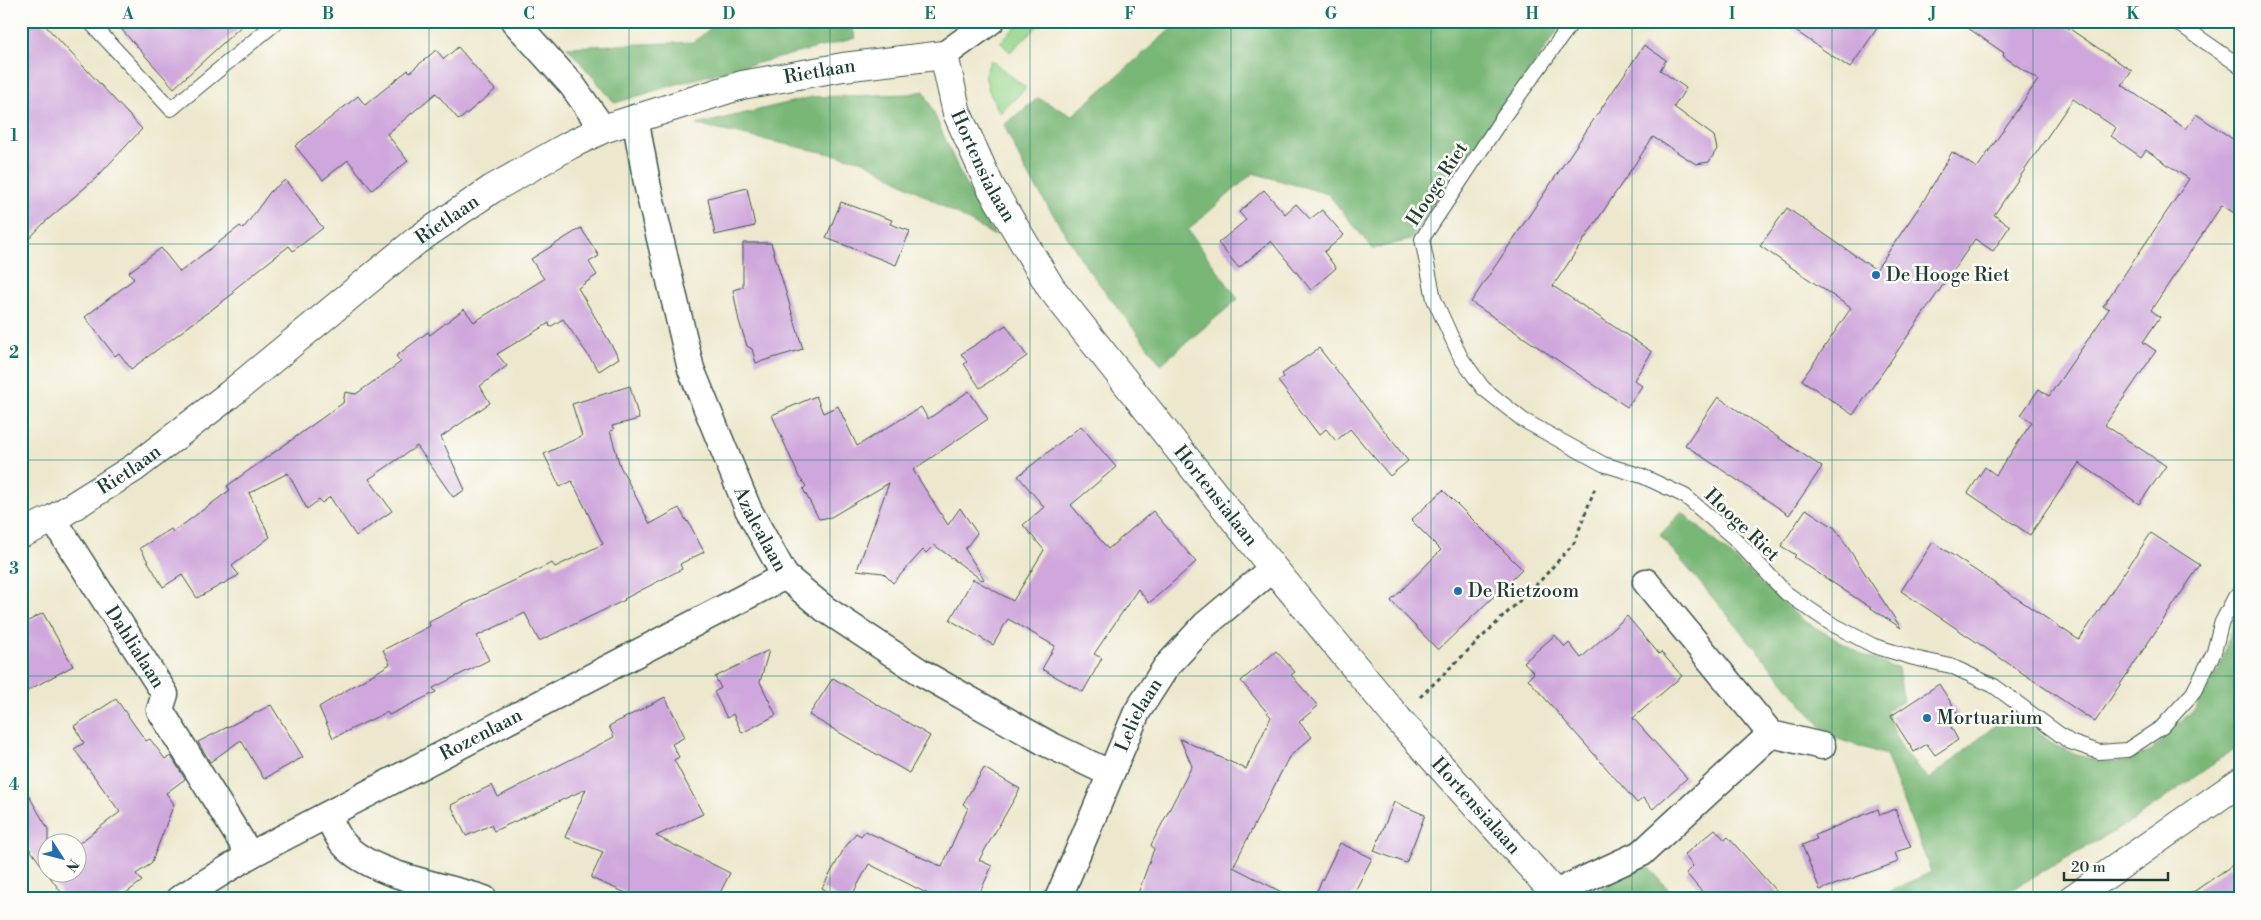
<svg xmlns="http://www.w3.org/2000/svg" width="2261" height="920" font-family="'Libre Bodoni',serif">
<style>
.green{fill:#97d68b;stroke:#5b8a60}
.forest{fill:#79b777;stroke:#4c7a56}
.building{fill:#cfa7dc}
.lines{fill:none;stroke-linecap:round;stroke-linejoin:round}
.lane-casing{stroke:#3e574b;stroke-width:16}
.street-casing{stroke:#3e574b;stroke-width:29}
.secondary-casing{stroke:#3e574b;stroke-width:30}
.path{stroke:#3e574b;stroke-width:3;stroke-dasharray:4 4;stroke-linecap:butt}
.lane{stroke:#fff;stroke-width:14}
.street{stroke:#fff;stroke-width:26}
.secondary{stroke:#fff;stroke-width:28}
.grid{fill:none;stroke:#0f766e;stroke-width:1;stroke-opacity:0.55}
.poi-dot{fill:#1f6fb2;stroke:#fdfcf7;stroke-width:2}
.labels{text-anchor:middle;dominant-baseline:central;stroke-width:5;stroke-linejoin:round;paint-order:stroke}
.street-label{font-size:19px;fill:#1f3d34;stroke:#fdfcf7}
.poi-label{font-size:19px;fill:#1f3d34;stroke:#fdfcf7;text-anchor:start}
.neatline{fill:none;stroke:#0f766e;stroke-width:2}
.grid-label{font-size:16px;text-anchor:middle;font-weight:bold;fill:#0f766e}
</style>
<rect width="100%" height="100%" fill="#fdfcf7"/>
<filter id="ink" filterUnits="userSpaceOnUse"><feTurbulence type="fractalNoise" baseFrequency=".02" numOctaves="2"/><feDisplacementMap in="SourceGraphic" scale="10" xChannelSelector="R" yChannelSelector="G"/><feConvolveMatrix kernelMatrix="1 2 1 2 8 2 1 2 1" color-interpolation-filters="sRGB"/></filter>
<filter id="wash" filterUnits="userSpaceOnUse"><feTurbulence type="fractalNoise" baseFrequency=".0096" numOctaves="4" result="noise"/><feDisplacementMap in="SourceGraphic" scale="20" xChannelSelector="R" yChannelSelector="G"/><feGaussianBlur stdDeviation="1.12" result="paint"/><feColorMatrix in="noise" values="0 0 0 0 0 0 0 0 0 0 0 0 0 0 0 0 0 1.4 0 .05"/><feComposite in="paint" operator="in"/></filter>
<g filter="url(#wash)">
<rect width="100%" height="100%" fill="#ede8cd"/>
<g class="green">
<path d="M1022 21H1043L1010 52 1000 42Z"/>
<path d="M991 60 1026 88 1000 113 989 91 985 74Z"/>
</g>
<g class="forest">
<path d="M719 21H849L856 38 687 81 615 103 567 47 694 42Z"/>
<path d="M1180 21H1565L1451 178 1410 240 1373 249 1328 194 1253 173 1188 230 1238 299 1161 364 1087 268 1025 170 1004 125 1038 98 1072 116Z"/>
<path d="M924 91 964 182 995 236 864 161 696 125 812 97 909 94Z"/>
<path d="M1682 512 1801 619 1863 655 1898 669 1904 701 1886 711 1902 750 1929 779 2012 712 2056 746 2098 762H2125L2152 750 2196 707 2220 667 2234 619 2240 612V745L2134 820 2008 891 1989 899H1874L1931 872 1886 755 1829 736 1660 535Z"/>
<path d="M1645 863 1677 899H1601L1595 892Z"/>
</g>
<g id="blocks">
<g class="building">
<path d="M21 21H41L142 129 96 178 45 222 21 247Z"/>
<path d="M114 21H247L174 88Z"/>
<path d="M1781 21H1882L1850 68Z"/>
<path d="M1958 21H2058L2132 71 2122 85 2186 129 2196 114 2240 144V217L2222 205 2151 310 2160 317 2143 342 2156 351 2105 425 2166 466 2139 504 2079 463 2030 535 1968 493 1985 467 1996 475 2032 422 2021 415 2039 389 2049 396 2109 309 2103 306 2189 179 2146 150 2141 157 2111 136 2116 128 2073 99 1994 215 2010 226 1993 251 1975 239 1853 415 1802 380 1851 308 1760 246 1787 208 1876 270 1924 200 1952 152 1977 168 2038 80 2003 56 2004 53Z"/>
<path d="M1644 45 1666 60 1660 70 1686 88 1674 107 1714 136 1717 149 1709 162 1696 164 1653 137 1553 286 1652 352 1634 380 1642 386 1627 407 1471 302Z"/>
<path d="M458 47 495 90 459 120 436 93 387 134 408 161 372 190 348 160 323 180 295 146 358 96 365 105 408 70 410 72 436 50 444 59Z"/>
<path d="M285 180 323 228 293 251 289 246 232 291 234 293 131 369 119 353 115 356 85 317 134 279 129 272 161 248 180 272 240 226 243 229 270 192Z"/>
<path d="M747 188 755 226 715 235 708 198Z"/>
<path d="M1264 190 1285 214 1296 204 1310 219 1322 210 1344 235 1324 252 1336 268 1311 290 1271 241 1239 268 1218 243 1246 220 1239 212Z"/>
<path d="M841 202 892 220 890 224 910 231 896 265 826 238Z"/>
<path d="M581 228 599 256 589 262 597 275 578 288 619 358 599 371 563 319 550 327 549 323 497 354 507 366 480 386 490 403 441 437 465 490 453 497 417 446 369 479 392 511 356 536 330 497 322 503 319 500 307 509 288 473 249 493 270 537 232 566 239 575 197 598 182 575 163 587 140 548 171 529 173 532 230 490 227 486 343 403 345 392 356 394 401 362 396 356 428 332 430 335 464 309 474 322 544 279 531 259Z"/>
<path d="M743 243H771L803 349 756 363 752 349 747 346 739 321 733 290 743 287Z"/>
<path d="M1006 325 1027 356 980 388 964 364 967 362 961 354Z"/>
<path d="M1319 348 1408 461 1390 476 1350 429 1336 441 1326 429 1319 435 1278 381 1284 377 1282 374Z"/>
<path d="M630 386 639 419 612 426 614 430 610 431 620 466 650 524 679 508 687 522 688 521 704 552 680 564 682 569 624 599 625 600 539 641 525 613 477 636 489 660 433 688 436 692 389 715 387 712 333 738 319 707 390 664 383 650 430 626 429 622 479 597 552 563 555 567 603 544 572 481 560 487 544 454 582 436 572 404Z"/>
<path d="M969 391 988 419 913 470 948 525 960 508 977 533 965 549 984 579 982 580 934 545 926 553 923 550 893 583 883 573 857 570 889 483 831 517 819 519 803 489 806 486 799 477 772 415 816 396 823 413 838 406 857 446 921 407 928 419Z"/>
<path d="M1718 397 1822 467 1789 515 1685 445Z"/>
<path d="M1081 426 1116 467 1071 505 1108 549 1153 511 1196 562 1149 603 1138 589 1094 654 1102 658 1083 692 1042 669 1055 646 1008 619 993 645 950 620 973 579 1013 601 1044 550 1023 525 1044 507 1018 476Z"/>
<path d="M1443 490 1522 569 1438 650 1391 601 1441 550 1411 520Z"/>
<path d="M1806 509 1835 528 1901 628 1794 557 1796 555 1781 546Z"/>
<path d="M2151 533 2200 565 2095 722 1901 591 1933 542 2079 640Z"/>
<path d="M43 613 73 666 21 694V625Z"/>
<path d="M1627 616 1659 654 1661 652 1682 676 1633 718 1687 778 1653 809 1643 798 1637 803 1528 679 1534 673 1524 662 1555 635 1565 647 1569 643 1581 658Z"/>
<path d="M769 650 760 682 776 715 742 733 733 714 727 718 714 692 721 688 715 677Z"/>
<path d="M1276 651 1295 672 1291 675 1318 706 1299 722 1312 737 1289 757 1233 867 1295 899H1136L1154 849 1151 845 1192 766 1180 739 1246 769 1271 717 1241 681Z"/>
<path d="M833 678 930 736 909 773 809 715Z"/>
<path d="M1939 684 1962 720 1951 727 1958 740 1935 755 1927 744 1914 752 1891 716Z"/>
<path d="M665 697 685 737 672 744 679 757 674 760 703 814 656 836 730 873 717 899H640L591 878 603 852 565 837 586 789 494 831 491 825 466 836 451 805 492 785 498 797 614 737 609 726Z"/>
<path d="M116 699 146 741 150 739 165 759 171 756 185 779 166 793 174 804 151 864 136 874 142 881 118 899H66L21 837V782L48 829V872H78V844L120 812 74 749 84 743 74 726Z"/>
<path d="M271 705 303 757 264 779 241 740 210 762 198 742Z"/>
<path d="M984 768 1020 789 979 860 992 866 977 899H938L869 864 850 899H840L822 888 844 849 856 833 861 836 865 831 942 867 968 808 963 804Z"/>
<path d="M1394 802 1425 815 1406 863 1374 851Z"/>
<path d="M1878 809 1880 815 1895 809 1911 847 1895 852 1898 862 1820 890 1802 845 1817 839 1815 835Z"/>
<path d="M1715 829 1725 840 1728 837 1783 899H1708L1686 873 1693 866 1684 855Z"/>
<path d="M1340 843 1372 858 1351 899H1313Z"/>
<path d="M2240 860V899H2183Z"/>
</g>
</g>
</g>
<g filter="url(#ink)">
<use href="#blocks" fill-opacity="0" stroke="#3e574b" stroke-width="1"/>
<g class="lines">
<defs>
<g id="lane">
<path d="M89 21 171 109 278 21"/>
<path d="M1573 21 1501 120 1422 239 1434 299 1461 358 1483 388 1523 420 1603 464 1642 476 1685 496 1734 538 1786 593 1830 623 1874 646 1914 658 1951 666 1994 686 2070 742 2099 752 2127 750 2162 727 2193 693 2214 652 2221 624 2235 597 2240 593"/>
<path d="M2175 21 2240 66"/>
</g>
<g id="street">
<path d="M514 21 572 85 603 129"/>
<path d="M944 55 991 21"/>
<path id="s1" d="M635 118 648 188 691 369 748 509 785 576 825 609 922 673 1048 744 1109 773"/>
<path id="s2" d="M53 519 165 694 160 710 250 855"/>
<path d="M1646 582 1771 734 1822 746"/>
<path d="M327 815C332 824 336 834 342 842 369 876 444 885 484 899"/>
<path d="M1555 893 1642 853 1771 734"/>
<path id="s3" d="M179 899 250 855 785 576"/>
<path id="s4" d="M1058 899 1137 712 1166 667 1205 625 1273 568"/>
</g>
<g id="secondary">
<path id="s5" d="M21 534 53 519 134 468 229 395 416 241 492 189 570 145 603 129 742 85 843 67 944 55 957 113 990 186 1051 288 1273 568 1398 719 1560 899"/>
<path d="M2072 899 2240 782"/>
</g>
</defs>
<use href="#lane" class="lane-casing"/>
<use href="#street" class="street-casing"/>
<use href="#secondary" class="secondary-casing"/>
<path class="path" d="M1420 697 1540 581 1574 543 1595 488"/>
<use href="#lane" class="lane"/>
<use href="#street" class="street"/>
<use href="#secondary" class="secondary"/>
</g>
</g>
<path class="grid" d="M228 21V899M429 21V899M629 21V899M830 21V899M1030 21V899M1231 21V899M1431 21V899M1632 21V899M1832 21V899M2033 21V899M21 244H2240M21 460H2240M21 676H2240"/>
<g class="poi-dot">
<circle cx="1876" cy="275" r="5"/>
<circle cx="1458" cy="591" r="5"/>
<circle cx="1927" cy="718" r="5"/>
</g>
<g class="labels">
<g class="street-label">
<text stroke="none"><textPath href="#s5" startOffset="936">Rietlaan</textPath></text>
<text stroke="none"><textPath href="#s5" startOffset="1180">Hortensialaan</textPath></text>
<text transform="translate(1437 184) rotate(-57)">Hooge Riet</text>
<text stroke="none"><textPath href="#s5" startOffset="531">Rietlaan</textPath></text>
<text stroke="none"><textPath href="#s5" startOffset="126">Rietlaan</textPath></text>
<text stroke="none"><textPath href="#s5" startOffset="1585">Hortensialaan</textPath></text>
<text transform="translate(1742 525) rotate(44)">Hooge Riet</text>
<text stroke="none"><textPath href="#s1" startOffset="432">Azalealaan</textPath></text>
<text stroke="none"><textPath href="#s2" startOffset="152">Dahlialaan</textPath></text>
<text stroke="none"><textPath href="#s4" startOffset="201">Lelielaan</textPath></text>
<text stroke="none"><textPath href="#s3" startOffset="344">Rozenlaan</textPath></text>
<text stroke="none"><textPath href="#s5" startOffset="1990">Hortensialaan</textPath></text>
</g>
<g class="poi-label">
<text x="1886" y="275">De Hooge Riet</text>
<text x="1468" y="591">De Rietzoom</text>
<text x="1937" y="718">Mortuarium</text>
</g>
</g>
<rect width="2261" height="920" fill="none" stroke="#fdfcf7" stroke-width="55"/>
<g transform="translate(62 858) rotate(126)"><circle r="24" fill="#fdfcf7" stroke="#a4b0a9"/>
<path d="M0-4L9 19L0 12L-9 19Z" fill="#1f6fb2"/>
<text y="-8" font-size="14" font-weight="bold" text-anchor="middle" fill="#1f3d34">N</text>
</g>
<path d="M2064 872v8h104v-8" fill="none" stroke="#1f3d34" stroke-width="2.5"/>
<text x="2071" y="872" font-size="15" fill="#1f3d34" stroke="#fdfcf7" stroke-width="4" paint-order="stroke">20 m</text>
<rect x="28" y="28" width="2206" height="864" class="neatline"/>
<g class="grid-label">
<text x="128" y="19">A</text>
<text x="328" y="19">B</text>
<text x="529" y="19">C</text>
<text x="729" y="19">D</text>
<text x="930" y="19">E</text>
<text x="1130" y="19">F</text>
<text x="1331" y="19">G</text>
<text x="1532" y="19">H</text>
<text x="1732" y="19">I</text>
<text x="1933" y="19">J</text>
<text x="2133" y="19">K</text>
<text x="14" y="141">1</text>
<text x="14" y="358">2</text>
<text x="14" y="574">3</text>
<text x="14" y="790">4</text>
</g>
</svg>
